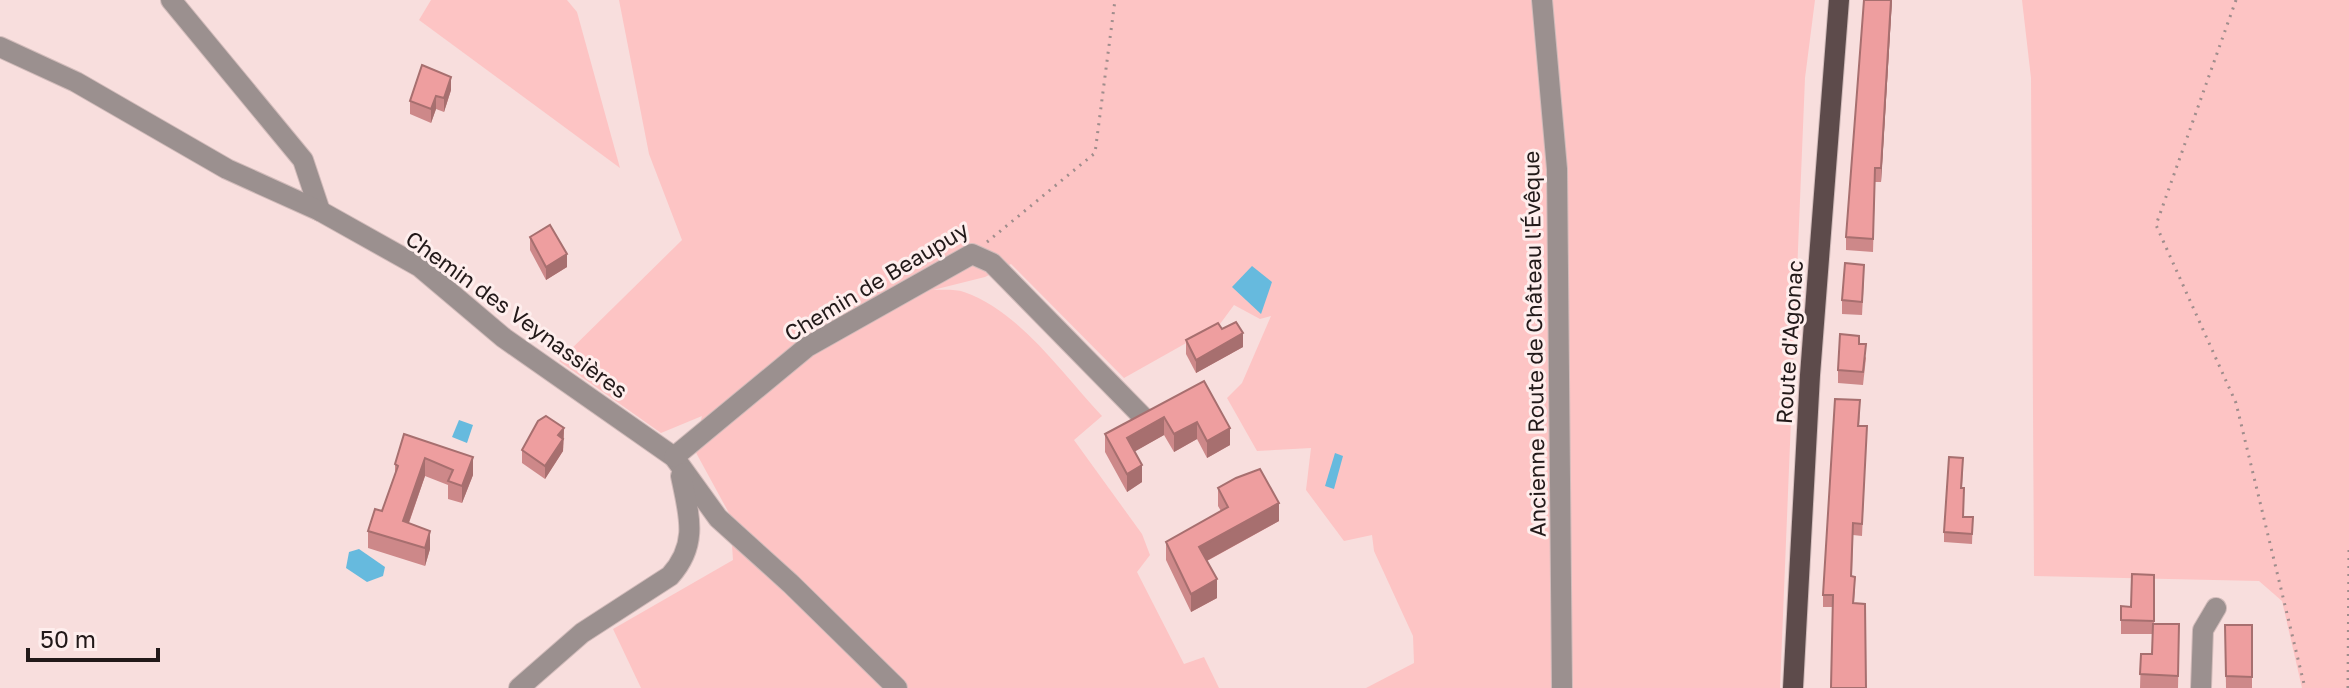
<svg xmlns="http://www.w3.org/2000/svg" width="2349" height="688" font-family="'Golos Text',sans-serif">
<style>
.green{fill:#fdc4c4}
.water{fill:#66bade}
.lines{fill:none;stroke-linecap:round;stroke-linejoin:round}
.minor-casing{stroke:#d1bbba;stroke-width:22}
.major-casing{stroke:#d1bbba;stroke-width:22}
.path{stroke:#a08d8c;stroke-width:3;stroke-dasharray:2 6;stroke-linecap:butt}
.minor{stroke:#9b908f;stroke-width:20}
.major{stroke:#5d4b4b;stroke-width:20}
.wall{fill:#cd8889}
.shaded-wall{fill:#a76f6f}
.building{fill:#ee9e9f;stroke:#a76f6f;stroke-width:2}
.labels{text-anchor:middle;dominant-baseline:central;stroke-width:6;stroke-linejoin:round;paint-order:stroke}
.street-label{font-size:22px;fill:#221919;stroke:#feeeed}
</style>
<rect width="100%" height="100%" fill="#f8dedd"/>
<g class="green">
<path d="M431 0H567L577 12 620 168 419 20Z"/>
<path d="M619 0H1815L1805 78 1780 688H1366L1414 663 1413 636 1374 551 1372 535 1344 541 1306 490 1311 448 1257 451 1227 398 1242 383 1271 316 1260 319 1234 305 1220 324 1124 378 1011 264 985 277 933 290C943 290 955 289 964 292 1021 312 1062 374 1102 416L1074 440 1142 534 1150 555 1137 572 1184 664 1204 657 1219 688H641L613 629 733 560 730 515 694 449 702 416 661 433 559 361 682 240 649 154Z"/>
<path d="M2022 0H2349V688H2302L2282 601 2259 581 2034 576 2031 78Z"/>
</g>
<g class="water">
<path d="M1252 266 1272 282 1261 314 1232 287Z"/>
<path d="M459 420 473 425 467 443 452 437Z"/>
<path d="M1335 453 1343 456 1334 489 1325 486Z"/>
<path d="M359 549 385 567 383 576 367 582 346 568 349 552Z"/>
</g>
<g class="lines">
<defs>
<g id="minor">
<path d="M171 0 303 160 320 211"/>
<path d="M1542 0 1557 169 1562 688"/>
<path d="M0 47 76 82 227 169 320 211 420 267 504 338 674 457 718 518 791 584 897 688"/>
<path d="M674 457 807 347 972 254 992 263 1144 418"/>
<path d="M519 688 582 633 670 576C699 544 689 515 681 476L684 473"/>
<path d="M2201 688 2203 630 2216 608"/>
</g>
<path id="major" d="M1793 688 1810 375 1839 0"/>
</defs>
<use href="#minor" class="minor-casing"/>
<use href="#major" class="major-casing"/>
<g class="path">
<path d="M2236 0 2156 225 2236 403 2305 688"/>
<path d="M987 242 1095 153 1115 0"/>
<path d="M2348 688 2349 547"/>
</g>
<use href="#minor" class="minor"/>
<use href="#major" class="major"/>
</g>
<g class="wall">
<path d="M1892 0 1881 182H1875L1873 252 1846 250V237Z"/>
<path d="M451 90 444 112 436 109 431 123 410 114V101Z"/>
<path d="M530 237 567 267 546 280 530 250Z"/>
<path d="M1864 279 1862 315 1842 314V300Z"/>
<path d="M1222 329 1243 347 1196 373 1186 354V340Z"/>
<path d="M1859 344 1866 358 1863 385 1838 383V370Z"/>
<path d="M1204 381 1230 445 1207 458 1197 439 1174 452 1164 435 1135 451 1142 482 1127 492 1105 452V434Z"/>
<path d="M1860 412 1859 426H1867L1862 536 1853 535 1852 576 1855 588 1854 603 1833 607H1823V595Z"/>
<path d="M564 428 563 451 545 479 522 463V450Z"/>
<path d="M404 434 473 475 462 503 448 499V485L425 476 409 523 430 549 425 566 368 548V531L382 511 395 474V464Z"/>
<path d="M1963 468 1962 488 1963 517H1973L1972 544 1944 542V532Z"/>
<path d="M1218 488 1279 521 1207 561 1217 598 1191 612 1166 560V542L1221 511 1218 506Z"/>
<path d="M2154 575V624L2179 642 2178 688H2140L2141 654H2152L2153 634H2121V620Z"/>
<path d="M2225 625H2252V688H2226Z"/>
</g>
<g class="shaded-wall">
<path d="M1891 0H1892L1881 182V168Z"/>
<path d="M451 77V90L444 112V98Z"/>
<path d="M436 96V109L431 123V109Z"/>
<path d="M567 254V267L546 280V267Z"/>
<path d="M1243 333V347L1196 373V360Z"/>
<path d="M1164 417V435L1127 456V438Z"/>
<path d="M1197 422V439L1174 452V434Z"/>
<path d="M564 428 563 451 545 479V466L558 435Z"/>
<path d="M1230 428V445L1207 458V441Z"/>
<path d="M473 457V475L462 503V486Z"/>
<path d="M425 458V476L403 539V521Z"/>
<path d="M1142 465V482L1127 492V474Z"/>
<path d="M1279 503V521L1199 565V547Z"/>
<path d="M430 531V549L425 566V548Z"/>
<path d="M1217 579V598L1191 612V594Z"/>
</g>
<g class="building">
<path d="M1864 0H1891L1881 168H1875L1873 239 1846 237Z"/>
<path d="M422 65 451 77 444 98 436 96 431 109 410 101Z"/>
<path d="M550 225 567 254 546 267 530 237Z"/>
<path d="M1845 263 1864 265 1862 302 1842 300Z"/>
<path d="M1236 322 1243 333 1196 360 1186 340 1218 323 1222 329Z"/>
<path d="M1840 334 1859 336V344H1866L1863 372 1838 370Z"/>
<path d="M1204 381 1230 428 1207 441 1197 422 1174 434 1164 417 1127 438 1142 465 1127 474 1105 434Z"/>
<path d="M1835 399 1860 400 1858 426H1867L1862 524 1853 523 1851 576 1855 577 1853 603 1865 604 1866 688H1831L1833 595H1823Z"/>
<path d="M546 416 564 428 558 435 563 439 545 466 522 450 538 421Z"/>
<path d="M404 434 473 457 462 486 448 481 453 470 425 458 403 521 430 531 425 548 368 531 375 509 382 511 398 466 395 464Z"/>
<path d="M1949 457 1963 458 1961 488H1964L1963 517H1973L1972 534 1944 532Z"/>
<path d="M1260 469 1279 503 1199 547 1217 579 1191 594 1166 542 1228 507 1218 488 1236 478Z"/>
<path d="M2132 574 2154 575V621L2121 620V606L2131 607Z"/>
<path d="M2153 624H2179L2178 676 2140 674 2141 654H2152Z"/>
<path d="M2225 625H2252V677L2226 676Z"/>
</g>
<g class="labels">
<g class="street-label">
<text transform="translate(876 281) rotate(-31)">Chemin de Beaupuy</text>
<text transform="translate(517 314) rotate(36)">Chemin des Veynassières</text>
<text transform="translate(1789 342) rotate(-86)">Route d'Agonac</text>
<text transform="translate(1534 344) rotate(-91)">Ancienne Route de Château l'Évêque</text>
</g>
</g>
<path d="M28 648v12h130v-12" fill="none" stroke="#221919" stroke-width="4"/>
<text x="40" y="648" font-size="24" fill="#221919" stroke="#feeeed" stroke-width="6" paint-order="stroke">50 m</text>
</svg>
